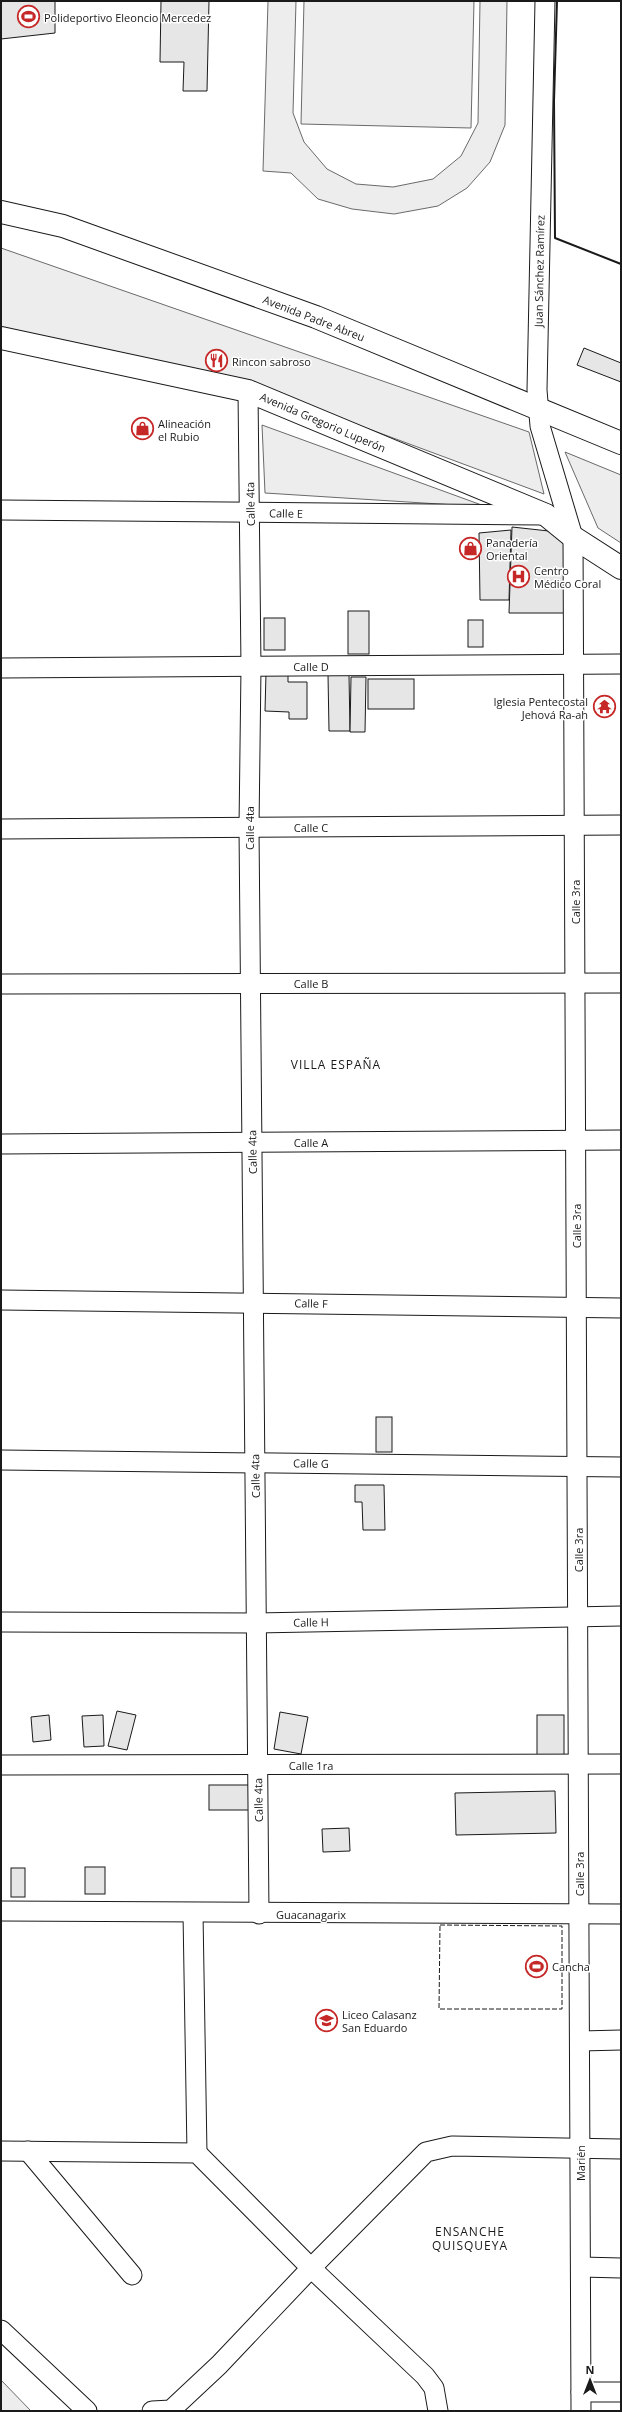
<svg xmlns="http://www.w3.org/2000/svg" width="622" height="2412" font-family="'Open Sans',sans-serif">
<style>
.green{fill:#ededed;stroke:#6a6a6a}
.building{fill:#e6e6e6;stroke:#1a1a1a}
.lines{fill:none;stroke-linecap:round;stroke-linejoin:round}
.minor-casing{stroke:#1a1a1a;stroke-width:21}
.major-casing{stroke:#1a1a1a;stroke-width:24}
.minor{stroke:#fff;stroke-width:19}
.major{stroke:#fff;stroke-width:22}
.fence{stroke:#1a1a1a;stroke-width:1;stroke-dasharray:5 2;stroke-linecap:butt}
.wall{stroke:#1a1a1a;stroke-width:2}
.labels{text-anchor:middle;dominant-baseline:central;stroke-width:3;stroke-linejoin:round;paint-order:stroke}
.poi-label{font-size:11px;fill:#1a1a1a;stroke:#fff;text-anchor:start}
.street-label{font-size:11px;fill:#1a1a1a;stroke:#fff}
.neighbourhood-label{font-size:12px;letter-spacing:1px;fill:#1a1a1a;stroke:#fff}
</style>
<rect width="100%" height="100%" fill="#fff"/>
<g class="green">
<path d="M268 1H296L293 113 304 142 327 169 356 184 393 187 433 179 461 156 478 123 480 1H507L505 125 490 162 467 188 438 206 394 214 352 209 318 199 291 173 263 171Z"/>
<path d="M304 1H474L471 128 301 124Z"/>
<path d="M1 248 529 432 544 494 237 380 1 331Z"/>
<path d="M262 425 487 507 265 493Z"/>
<path d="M565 452 621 475V543L598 528Z"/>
<path d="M1 2380 31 2411H1Z"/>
</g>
<g class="building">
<path d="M1 1H55V33L1 39Z"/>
<path d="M161 1H209L207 91H183L184 62H160Z"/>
<path d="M584 348 621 363V382L577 365Z"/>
<path d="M512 527 558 532 570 539V613H509Z"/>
<path d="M511 530 509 600H480L479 533Z"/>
<rect x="348" y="611" width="21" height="43"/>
<rect x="264" y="618" width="21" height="32"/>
<rect x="468" y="620" width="15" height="27"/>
<path d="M266 673H288V682H307V719H289V712L265 711Z"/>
<path d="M328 675H349L350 731H329Z"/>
<path d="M351 677H366L365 732H350Z"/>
<rect x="368" y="679" width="46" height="30"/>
<rect x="376" y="1417" width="16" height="35"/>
<path d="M355 1485H384L385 1530H363L362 1502H355Z"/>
<path d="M117 1711 136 1715 127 1750 108 1746Z"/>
<path d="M280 1712 308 1717 301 1754 274 1749Z"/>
<path d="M49 1715 51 1740 33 1742 31 1717Z"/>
<path d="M103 1715 104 1746 84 1747 82 1716Z"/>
<rect x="537" y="1715" width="27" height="41"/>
<rect x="209" y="1785" width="40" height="25"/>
<path d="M555 1791 556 1833 456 1835 455 1793Z"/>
<path d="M349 1828 350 1851 323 1852 322 1829Z"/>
<rect x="85" y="1867" width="20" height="27"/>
<rect x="11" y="1868" width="14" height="29"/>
</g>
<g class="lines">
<defs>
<g id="minor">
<path d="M545 1 537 390 540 426 573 537 581 2411"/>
<path d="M248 391 251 667 249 828 259 1914"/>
<path d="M1 510 544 515"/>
<path d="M1 668 621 664"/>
<path d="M1 829 621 825"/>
<path d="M1 984 621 983"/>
<path d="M1 1144 621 1140"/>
<path d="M1 1300 621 1308"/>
<path d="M1 1460 621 1467"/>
<path d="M1 1622 256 1623 621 1616"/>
<path d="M1 1765 621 1764"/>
<path d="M1 1911 621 1914"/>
<path d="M193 1913 197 2153"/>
<path d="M581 2041 621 2040"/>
<path d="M1 2151 197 2153 311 2268 425 2376 434 2388 438 2411"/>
<path d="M28 2151 132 2275"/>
<path d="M581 2267 621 2268"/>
<path d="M1 2330 87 2411"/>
<path d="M581 2392H621"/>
<path d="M152 2411 171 2410 219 2365 311 2268 426 2152 452 2146 621 2149"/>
</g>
<g id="major">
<path d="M1 212 63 226 316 317 621 443"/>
<path d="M1 338 248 391 546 515 573 537 621 568"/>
</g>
</defs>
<use href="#minor" class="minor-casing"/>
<use href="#major" class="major-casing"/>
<use href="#minor" class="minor"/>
<use href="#major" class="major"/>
<path class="fence" d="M440 1925 562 1926V2009H439Z"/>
<path class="wall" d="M557 1 554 101 555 238 621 264"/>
</g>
<defs>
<symbol id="stadium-ring" viewBox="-11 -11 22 22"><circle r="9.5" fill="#fff" stroke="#c62828" stroke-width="1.5"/><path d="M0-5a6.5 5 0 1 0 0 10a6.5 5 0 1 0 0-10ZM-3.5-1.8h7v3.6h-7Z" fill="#c62828"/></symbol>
<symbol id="restaurant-ring" viewBox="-11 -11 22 22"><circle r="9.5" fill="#fff" stroke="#c62828" stroke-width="1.5"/><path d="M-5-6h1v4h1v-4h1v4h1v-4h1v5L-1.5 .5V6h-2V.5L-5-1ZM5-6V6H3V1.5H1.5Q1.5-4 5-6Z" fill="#c62828"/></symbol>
<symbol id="shop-ring" viewBox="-11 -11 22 22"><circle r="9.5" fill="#fff" stroke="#c62828" stroke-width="1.5"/><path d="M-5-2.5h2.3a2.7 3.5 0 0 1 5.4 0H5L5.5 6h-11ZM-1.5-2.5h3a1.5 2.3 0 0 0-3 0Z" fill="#c62828"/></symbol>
<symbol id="hospital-ring" viewBox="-11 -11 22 22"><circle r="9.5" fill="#fff" stroke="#c62828" stroke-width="1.5"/><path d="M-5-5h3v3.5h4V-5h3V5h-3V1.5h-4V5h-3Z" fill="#c62828"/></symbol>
<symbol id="temple-ring" viewBox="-11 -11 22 22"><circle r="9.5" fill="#fff" stroke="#c62828" stroke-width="1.5"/><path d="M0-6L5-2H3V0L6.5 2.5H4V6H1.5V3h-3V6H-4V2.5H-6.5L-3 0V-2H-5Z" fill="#c62828"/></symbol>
<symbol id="school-ring" viewBox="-11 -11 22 22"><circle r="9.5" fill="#fff" stroke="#c62828" stroke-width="1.5"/><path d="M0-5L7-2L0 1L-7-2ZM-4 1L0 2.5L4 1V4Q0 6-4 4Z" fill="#c62828"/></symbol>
</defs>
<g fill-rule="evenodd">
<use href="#stadium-ring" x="16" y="4" width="25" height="25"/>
<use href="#restaurant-ring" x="204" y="348" width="25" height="25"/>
<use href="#shop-ring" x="130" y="416" width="25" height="25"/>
<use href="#shop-ring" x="458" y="536" width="25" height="25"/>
<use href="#hospital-ring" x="506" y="564" width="25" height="25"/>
<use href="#temple-ring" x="592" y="694" width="25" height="25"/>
<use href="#stadium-ring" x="524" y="1954" width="25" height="25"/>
<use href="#school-ring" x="314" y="2008" width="25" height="25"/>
</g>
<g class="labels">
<g class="poi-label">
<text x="44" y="17">Polideportivo Eleoncio Mercedez</text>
<text x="232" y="361">Rincon sabroso</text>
<text x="158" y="423">Alineación<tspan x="158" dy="13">el Rubio</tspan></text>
<text x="486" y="542">Panadería<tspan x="486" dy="13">Oriental</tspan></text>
<text x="534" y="570">Centro<tspan x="534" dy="13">Médico Coral</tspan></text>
<text x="588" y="701" text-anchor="end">Iglesia Pentecostal<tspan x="588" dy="13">Jehová Ra-ah</tspan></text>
<text x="552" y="1966">Cancha</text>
<text x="342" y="2014">Liceo Calasanz<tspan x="342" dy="13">San Eduardo</tspan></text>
</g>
<g class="street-label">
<text transform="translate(539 271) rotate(-89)">Juan Sánchez Ramírez</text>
<text transform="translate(314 318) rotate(21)">Avenida Padre Abreu</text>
<text transform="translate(323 422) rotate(23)">Avenida Gregorio Luperón</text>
<text transform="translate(250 504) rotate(-91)">Calle 4ta</text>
<text transform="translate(286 513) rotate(1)">Calle E</text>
<text x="311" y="666">Calle D</text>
<text x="311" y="827">Calle C</text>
<text transform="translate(249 828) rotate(-90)">Calle 4ta</text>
<text transform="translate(575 902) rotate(-90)">Calle 3ra</text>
<text x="311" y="983">Calle B</text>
<text x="311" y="1142">Calle A</text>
<text transform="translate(252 1152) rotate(-91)">Calle 4ta</text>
<text transform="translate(576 1226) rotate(-90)">Calle 3ra</text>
<text transform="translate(311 1303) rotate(1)">Calle F</text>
<text transform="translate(311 1463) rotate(1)">Calle G</text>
<text transform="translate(255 1476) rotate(-91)">Calle 4ta</text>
<text transform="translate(578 1550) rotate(-90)">Calle 3ra</text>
<text transform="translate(311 1622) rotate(-1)">Calle H</text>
<text x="311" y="1765">Calle 1ra</text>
<text transform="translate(258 1800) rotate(-91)">Calle 4ta</text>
<text transform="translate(579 1874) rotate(-90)">Calle 3ra</text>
<text x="311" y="1914">Guacanagarix</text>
<text transform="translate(580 2163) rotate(-90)">Marién</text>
</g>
<g class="neighbourhood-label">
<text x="336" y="1064">VILLA ESPAÑA</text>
<text x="470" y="2231">ENSANCHE<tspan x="470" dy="14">QUISQUEYA</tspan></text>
</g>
</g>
<rect width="622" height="2412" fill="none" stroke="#1a1a1a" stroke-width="4"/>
<g transform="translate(590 2380)" stroke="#ffffff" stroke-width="3" paint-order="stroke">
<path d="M0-3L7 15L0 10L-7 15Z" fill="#1a1a1a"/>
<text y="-6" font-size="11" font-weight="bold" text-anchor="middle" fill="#1a1a1a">N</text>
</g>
</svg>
